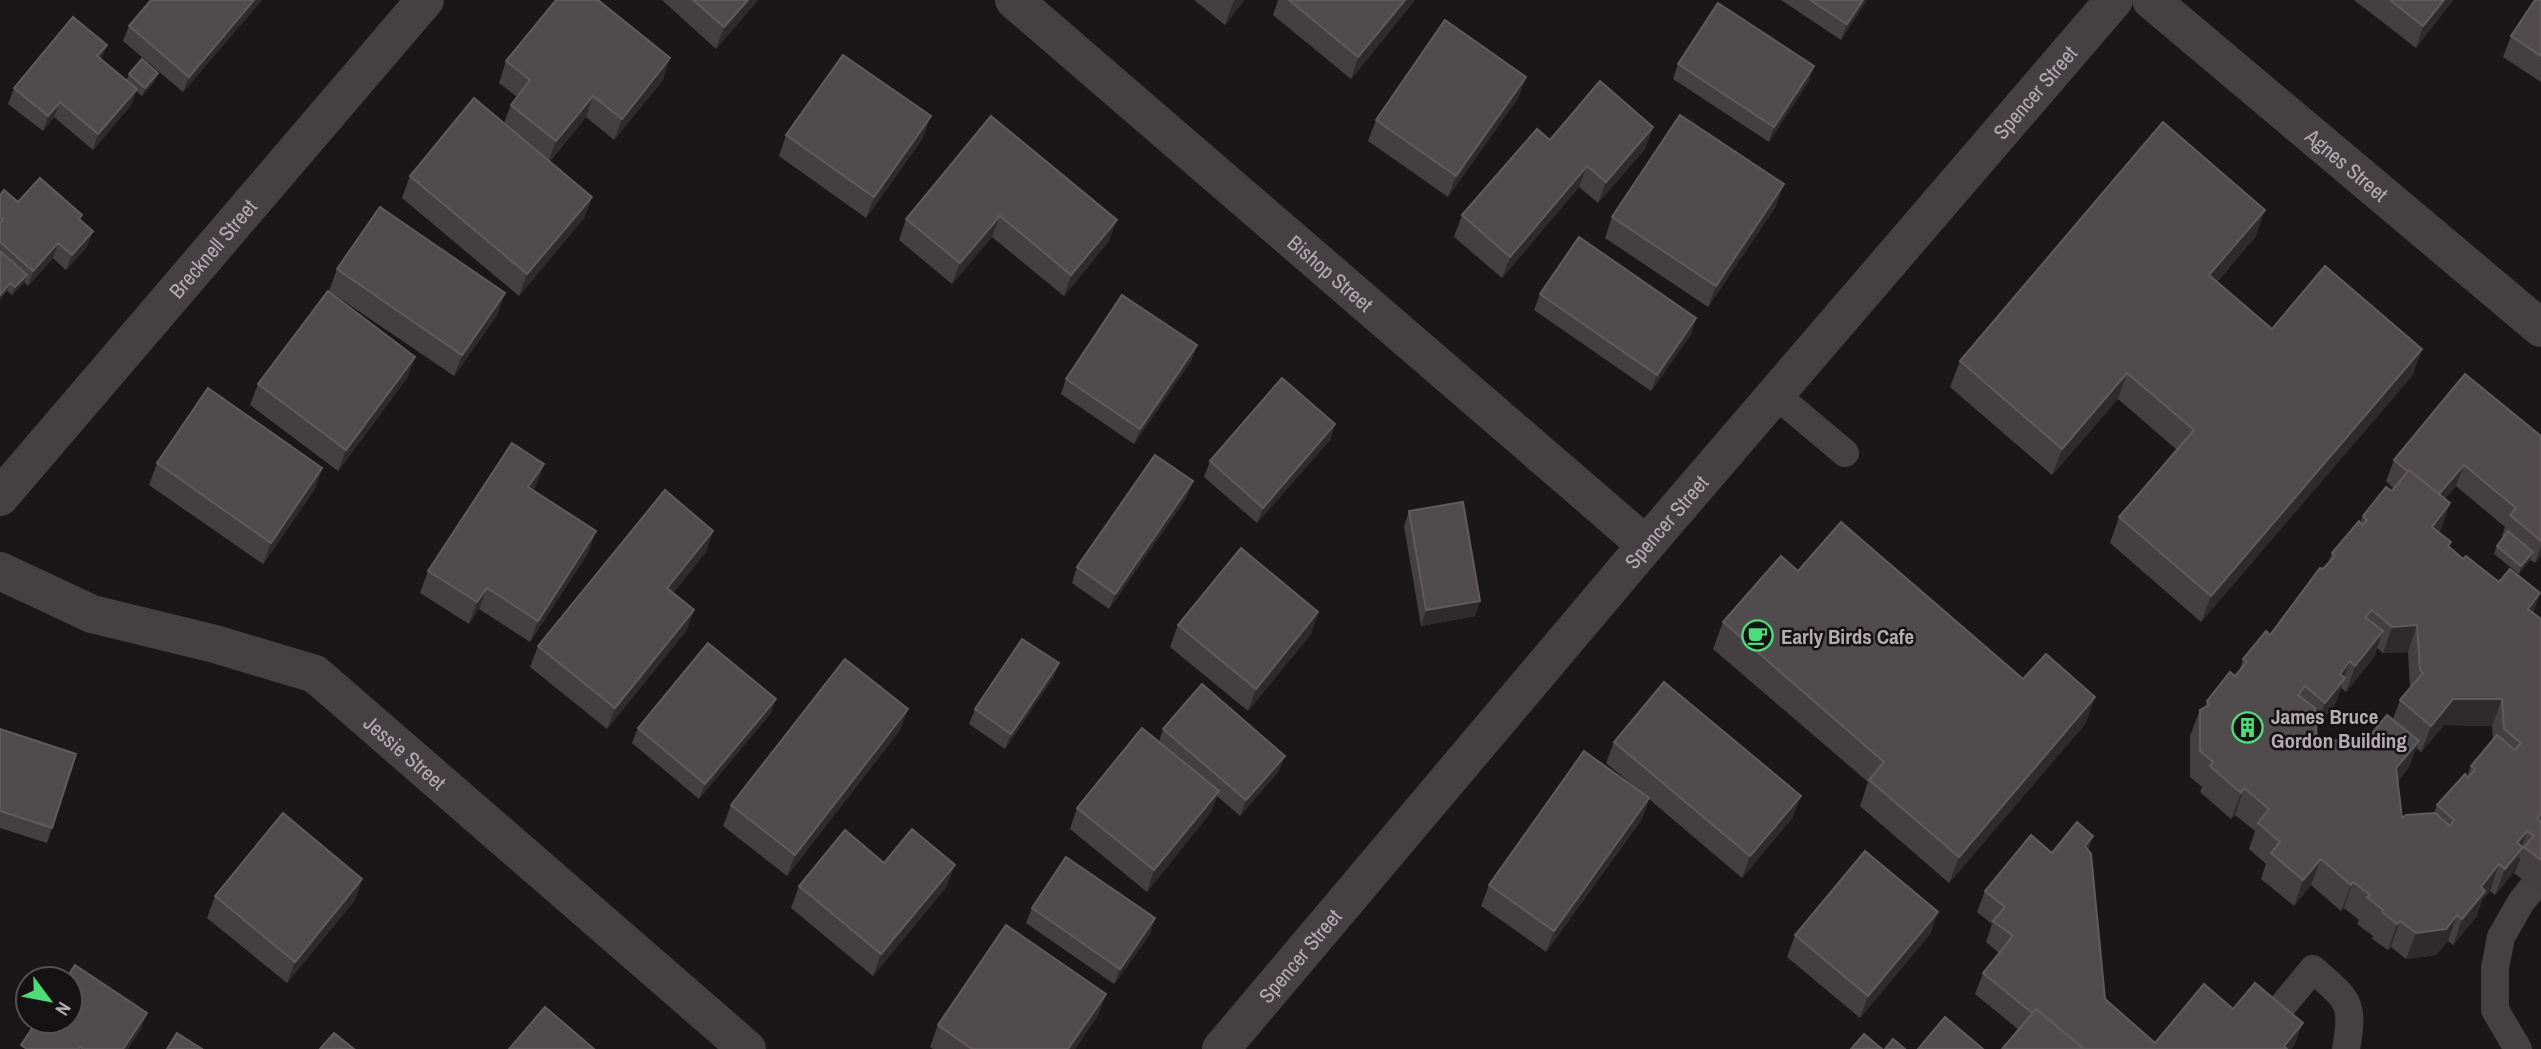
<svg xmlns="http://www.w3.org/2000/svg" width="2541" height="1049" font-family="'Archivo Narrow',sans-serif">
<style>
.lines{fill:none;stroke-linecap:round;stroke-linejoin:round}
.service{stroke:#454042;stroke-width:28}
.minor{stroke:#454042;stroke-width:38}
.wall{fill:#444042;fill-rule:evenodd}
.shaded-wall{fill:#2d2b2c}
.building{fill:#504c4e;stroke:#605a5e;stroke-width:2;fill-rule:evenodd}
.labels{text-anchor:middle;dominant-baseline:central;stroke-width:5;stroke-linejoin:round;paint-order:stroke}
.street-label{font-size:21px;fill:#b7abb3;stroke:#141213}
.poi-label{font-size:21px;font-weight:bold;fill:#b7abb3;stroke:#141213;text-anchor:start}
</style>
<rect width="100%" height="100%" fill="#191718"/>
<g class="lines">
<g class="service">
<path d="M1776 395 1845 453"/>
<path d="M2275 1015 2313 969C2347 1000 2355 1000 2346 1049"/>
<path d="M2518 1049 2495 1010V968L2501 937 2521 902 2541 877"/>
</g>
<g class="minor">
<path id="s1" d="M1014 0 1646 545"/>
<path id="s2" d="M2151 0 2541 328"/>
<path id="s3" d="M0 497 425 0"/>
<path id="s4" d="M0 571 92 614 215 644 315 674 747 1049"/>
<path id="s5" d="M1221 1049 1646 545 2114 0"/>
</g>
</g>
<g class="wall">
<path d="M151 0H262L183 92 123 41 129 26Z"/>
<path d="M662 0H758L716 49Z"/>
<path d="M1194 0H1244L1225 25Z"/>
<path d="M1278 0H1415L1351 79 1273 15Z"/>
<path d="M1781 0H1867L1841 40Z"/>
<path d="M2354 0H2453L2416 48Z"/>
<path d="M2541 0V82L2503 57 2511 36Z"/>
<path d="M102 60 126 81 129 74 155 81 142 96 136 91 131 105 93 150 54 117 43 131 8 104 14 88Z"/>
<path d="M506 61 663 80 614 140 586 117 550 161 592 197 584 218 519 296 402 198 410 176 504 123 511 105 517 97 499 83Z"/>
<path d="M1678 64 1814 66 1809 81 1769 142 1673 79Z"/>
<path d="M1526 77 1518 98 1448 197 1368 141 1376 120Z"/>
<path d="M991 116 1109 241 1064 296 992 237 952 284 899 240 906 219Z"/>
<path d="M1653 127 1645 149 1598 203 1579 187 1502 278 1454 237 1462 215 1550 140Z"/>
<path d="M786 135 923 138 866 218 779 156Z"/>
<path d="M0 195 18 202 80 220 87 247 66 270 53 258 28 286 24 282 12 295 7 291 0 300Z"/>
<path d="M1776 206 1708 307 1605 238 1612 217Z"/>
<path d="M2256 236 2217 282 2272 329 2422 349 2412 376 2201 622 2110 543 2119 517 2177 450 2118 399 2052 475 1950 387 1960 361Z"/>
<path d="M337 269 505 293 497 315 454 376 329 291Z"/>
<path d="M1540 294 1696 318 1691 334 1651 391 1534 310Z"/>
<path d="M1197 345 1191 361 1134 444 1061 394 1066 379Z"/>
<path d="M415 357 407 378 338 471 250 405 258 384Z"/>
<path d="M1335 424 1330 440 1257 523 1204 477 1210 461Z"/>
<path d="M2541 436V556L2535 563 2530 560 2519 574 2494 554 2497 546 2503 537 2502 536 2505 527 2456 486 2445 499 2450 503 2441 529 2438 532 2451 542 2449 547 2463 559 2499 582 2540 593 2533 613 2541 619V894L2514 873 2520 859 2519 858 2513 873 2495 895 2490 891 2482 900 2476 917 2453 945 2448 941 2436 955 2406 959 2391 947 2388 950 2372 939 2373 936 2357 924 2359 920 2344 908 2341 911 2311 885 2294 906 2261 879 2266 864 2249 849 2255 831 2235 815 2231 819 2200 792 2202 787 2190 777V736L2200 710 2205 707 2207 701 2235 676 2239 672 2243 659 2270 635 2327 565 2332 553 2360 523 2363 516 2394 489 2386 481 2394 460ZM2377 648 2383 653 2408 652 2410 688 2400 700 2393 719 2365 742H2317L2316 728 2335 704 2341 688 2346 692 2374 657ZM2444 725 2492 726 2493 739 2471 766 2467 776 2437 805 2434 813 2402 818 2398 781 2409 767 2416 748 2421 752Z"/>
<path d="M157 463 322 468 315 489 263 564 149 485Z"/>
<path d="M544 464 536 485 533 490 596 531 588 553 530 642 479 609 469 624 420 593 428 571Z"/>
<path d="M1187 497 1109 609 1072 583 1077 567Z"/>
<path d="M1409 511 1480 601 1475 616 1421 626 1404 526Z"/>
<path d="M713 531 706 552 673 593 694 610 686 631 607 729 530 667 538 646Z"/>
<path d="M1798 571 2023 679 2086 723 1949 883 1860 806 1868 782 1713 649 1723 622Z"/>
<path d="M1318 612 1311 634 1248 711 1170 647 1178 625Z"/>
<path d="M1059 663 1053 678 1005 749 969 724 975 709Z"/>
<path d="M776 699 770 714 699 799 632 743 638 728Z"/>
<path d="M908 709 900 730 787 876 723 826 731 805Z"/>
<path d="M0 729 52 828 47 843 0 828Z"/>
<path d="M1163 729 1279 771 1240 816 1217 796 1211 812 1147 892 1070 829 1077 808 1159 742Z"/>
<path d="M1614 742 1793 817 1742 878 1649 799 1642 819 1546 952 1481 906 1489 885 1636 788 1606 763Z"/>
<path d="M2088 850 2105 999 2155 1043 2233 1009 2295 1044 2291 1049H2002L2019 1030 1975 994 1983 973 1999 953 1986 942 1992 924 1977 912 1985 891 2052 853Z"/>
<path d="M884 863 947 886 873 976 791 908 799 886Z"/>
<path d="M362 879 355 900 287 983 207 918 215 896Z"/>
<path d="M1032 908 1155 918 1150 934 1114 984 1026 923Z"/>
<path d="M1938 912 1930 934 1860 1018 1787 957 1795 935Z"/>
<path d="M1106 994 1098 1015 1075 1049H933L930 1047 938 1025Z"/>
</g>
<g class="shaded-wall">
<path d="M254 0H262L183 92 189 77Z"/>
<path d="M748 0H758L716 49 724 27Z"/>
<path d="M1235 0H1244L1225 25 1233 3Z"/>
<path d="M1405 0H1415L1351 79 1358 57Z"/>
<path d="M1863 0H1867L1841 40 1847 24Z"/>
<path d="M2444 0H2453L2416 48 2423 26Z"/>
<path d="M107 45 101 61 97 56Z"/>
<path d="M670 58 663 80 614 140 622 119Z"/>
<path d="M1814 66 1809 81 1769 142 1774 127Z"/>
<path d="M158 73 155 81 142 96 145 88Z"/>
<path d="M1526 77 1518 98 1448 197 1456 176Z"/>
<path d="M137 89 131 105 93 150 98 134Z"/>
<path d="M593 96 586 117 548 162 556 141Z"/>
<path d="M60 102 54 117 43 131 48 116Z"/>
<path d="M931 116 923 138 866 218 874 197Z"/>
<path d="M1653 127 1645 149 1598 203 1606 182Z"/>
<path d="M1587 166 1579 187 1502 278 1510 257Z"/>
<path d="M1784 184 1776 206 1708 307 1716 286Z"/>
<path d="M592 197 584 218 519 296 527 274Z"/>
<path d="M2265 210 2256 236 2200 301 2209 275Z"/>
<path d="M1000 216 992 237 952 284 960 263Z"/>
<path d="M1117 220 1109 241 1064 296 1071 275Z"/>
<path d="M93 231 87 247 66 270 72 255Z"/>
<path d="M58 243 53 258 28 286 33 271Z"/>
<path d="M27 275 24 283 12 295 15 287Z"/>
<path d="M10 283 7 291 0 300V295Z"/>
<path d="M505 293 497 315 454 376 462 355Z"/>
<path d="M1696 318 1691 334 1651 391 1657 375Z"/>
<path d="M1197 345 1191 361 1134 444 1140 429Z"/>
<path d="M2422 349 2412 376 2201 622 2211 596Z"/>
<path d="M415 357 407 378 338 471 346 450Z"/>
<path d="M2127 373 2118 399 2052 475 2062 449Z"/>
<path d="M1335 424 1330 440 1257 523 1263 508Z"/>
<path d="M544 464 536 485 521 509 528 487Z"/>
<path d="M2464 465 2456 486 2429 518 2437 497Z"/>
<path d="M322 468 315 489 263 564 271 543Z"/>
<path d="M1193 481 1187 497 1109 609 1115 594Z"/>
<path d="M2450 503 2441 529 2422 553 2432 527Z"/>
<path d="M596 531 588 553 530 642 538 621Z"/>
<path d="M713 531 706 552 660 609 667 588Z"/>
<path d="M2541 546V556L2535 563Z"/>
<path d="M2533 552 2530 560 2519 574 2521 566Z"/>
<path d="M487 588 479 609 469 624 477 602Z"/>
<path d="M2540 593 2531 620 2528 609Z"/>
<path d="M1480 601 1475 616 1421 626 1426 610Z"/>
<path d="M694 610 686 631 607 729 615 708Z"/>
<path d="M1318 612 1311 634 1248 711 1256 689Z"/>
<path d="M2417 625 2408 652 2383 653 2392 627Z"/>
<path d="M2383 631 2374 657 2346 692 2355 666Z"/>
<path d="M2350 661 2335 704 2315 729 2325 703 2340 674Z"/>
<path d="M1059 663 1053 678 1005 749 1011 734Z"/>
<path d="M2095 697 2086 723 1949 883 1959 857Z"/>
<path d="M776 699 770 714 699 799 705 784Z"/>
<path d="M2453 699H2502L2492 726 2444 725 2421 752 2431 726Z"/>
<path d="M908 709 900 730 787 876 795 855Z"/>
<path d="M2419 741 2409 767 2386 795 2396 768Z"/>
<path d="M1285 756 1279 771 1240 816 1246 800Z"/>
<path d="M2244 788 2235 815 2231 819 2241 793Z"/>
<path d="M1219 791 1211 812 1147 892 1154 870Z"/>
<path d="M1801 796 1793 817 1742 878 1750 856Z"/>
<path d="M1649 798 1642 819 1546 952 1554 931Z"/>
<path d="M2527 831 2513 873 2495 895 2505 869 2517 843Z"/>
<path d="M2093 836 2086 858 2085 846Z"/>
<path d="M2321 859 2311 885 2294 906 2303 880Z"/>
<path d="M2499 864 2490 891 2482 900 2476 917 2453 945 2462 919 2481 887Z"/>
<path d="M955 865 947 886 873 976 881 954Z"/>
<path d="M362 879 355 900 287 983 295 962Z"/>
<path d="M2353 882 2344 908 2341 911 2351 885Z"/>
<path d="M1938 912 1930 934 1860 1018 1868 996Z"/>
<path d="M2457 915 2448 941 2436 955 2406 959 2416 933Z"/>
<path d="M1155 918 1150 934 1114 984 1120 969Z"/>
<path d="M2400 921 2391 947 2388 950 2397 924Z"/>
<path d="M1106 994 1098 1015 1075 1049H1068Z"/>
<path d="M147 1013 141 1029 128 1049H123Z"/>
<path d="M2303 1023 2295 1044 2291 1049H2283L2284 1046Z"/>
</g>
<g class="building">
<path d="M151 0H254L189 77 129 26Z"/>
<path d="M556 0H598L670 58 622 119 593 96 556 141 511 105 530 80 506 61Z"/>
<path d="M693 0H748L724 27Z"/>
<path d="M1289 0H1405L1358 57Z"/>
<path d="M1810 0H1863L1847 24Z"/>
<path d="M2390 0H2444L2423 26Z"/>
<path d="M2535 0H2541V56L2511 36Z"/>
<path d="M1718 3 1814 66 1774 127 1678 64Z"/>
<path d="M73 17 107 45 97 56 137 89 98 134 60 102 48 116 14 88Z"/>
<path d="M1445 20 1526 77 1456 176 1376 120Z"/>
<path d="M843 55 931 116 874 197 786 135Z"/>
<path d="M142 59 158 73 145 88 129 74Z"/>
<path d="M1600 81 1653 127 1606 182 1587 166 1510 257 1462 215 1537 129 1550 140Z"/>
<path d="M474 98 592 197 527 274 410 176Z"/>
<path d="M1680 115 1784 184 1716 286 1612 217Z"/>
<path d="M991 116 1117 220 1071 275 1000 216 960 263 906 219Z"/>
<path d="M2163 122 2265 210 2209 275 2272 329 2325 266 2422 349 2211 596 2119 517 2194 430 2127 373 2062 449 1960 361Z"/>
<path d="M40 178 82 215 79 219 93 231 72 255 58 243 33 271 0 242V223L3 219 0 217V195L4 190 18 202Z"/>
<path d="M380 207 505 293 462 355 337 269Z"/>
<path d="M1579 237 1696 318 1657 375 1540 294Z"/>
<path d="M0 251 27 275 15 287 10 283 0 295Z"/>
<path d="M328 291 415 357 346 450 258 384Z"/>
<path d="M1122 295 1197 345 1140 429 1066 379Z"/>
<path d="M2465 374 2541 436V541L2510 515 2516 508 2464 465 2439 494 2409 470 2408 472 2394 460Z"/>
<path d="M1282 378 1335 424 1263 508 1210 461Z"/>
<path d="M208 388 322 468 271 543 157 463Z"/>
<path d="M512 443 544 464 528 487 596 531 538 621 487 588 477 602 428 571Z"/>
<path d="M1155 455 1193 481 1115 594 1077 567Z"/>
<path d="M2409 470 2450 503 2432 527 2451 542 2448 546 2463 559 2466 556 2499 582 2510 569 2540 593 2528 609 2541 619V813L2537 819 2541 822V860L2524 847 2534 836 2527 831 2517 843 2523 847 2505 869 2499 864 2481 887 2485 891 2462 919 2457 915 2446 929 2416 933 2400 921 2397 924 2382 912 2383 910 2367 897 2370 895 2353 882 2351 885 2321 859 2303 880 2271 853 2280 842 2258 823 2269 809 2244 788 2241 793 2210 766 2213 762 2200 751V710L2209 705 2207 701 2230 672 2235 676 2247 662 2243 659 2266 631 2270 635 2320 568 2323 569 2335 556 2332 553 2359 521 2362 525 2367 520 2363 516 2386 487 2392 491ZM2372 610 2392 627 2417 625 2420 670 2423 673 2400 700 2431 726 2453 699H2502L2504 729 2521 743 2515 750 2497 735 2471 766 2475 769 2468 778 2465 774 2437 805 2454 820 2450 826 2435 813 2406 815 2402 818 2396 768 2419 741 2387 715 2365 742 2360 738 2317 742 2315 708 2298 695 2305 686 2325 703 2345 678 2340 674 2350 661 2355 666 2383 631 2365 617Z"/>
<path d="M665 490 713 531 667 588 694 610 615 708 538 646Z"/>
<path d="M1463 502 1480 601 1426 610 1409 511Z"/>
<path d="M1841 522 2023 679 2046 654 2095 697 1959 857 1869 780 1884 762 1723 622 1781 556 1798 571Z"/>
<path d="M2508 531 2533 552 2521 566 2497 546Z"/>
<path d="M1241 548 1318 612 1256 689 1178 625Z"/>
<path d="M1022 639 1059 663 1011 734 975 709Z"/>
<path d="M708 643 776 699 705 784 638 728Z"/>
<path d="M845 659 908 709 795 855 731 805Z"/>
<path d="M1664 682 1801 796 1750 856 1614 742Z"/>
<path d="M1202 684 1285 756 1246 800 1163 729Z"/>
<path d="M1142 728 1219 791 1154 870 1077 808Z"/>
<path d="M0 729 76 754 52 828 0 811Z"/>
<path d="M1584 751 1649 798 1554 931 1489 885Z"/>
<path d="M283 813 362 879 295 962 215 896Z"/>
<path d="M2077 822 2093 836 2085 846 2091 854 2105 999 2155 1043 2204 984 2233 1009 2255 983 2303 1023 2284 1046 2287 1049H2084L2036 1009 2032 1013 1983 973 2013 936 1993 921 2005 907 1985 891 2031 835 2052 853Z"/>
<path d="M912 829 955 865 881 954 799 886 845 830 884 863Z"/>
<path d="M1865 851 1938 912 1868 996 1795 935Z"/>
<path d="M1066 857 1155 918 1120 969 1032 908Z"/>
<path d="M1006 925 1106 994 1068 1049H972L938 1025Z"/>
<path d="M75 965 147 1013 123 1049H83L80 1047 79 1049H27L21 1045 37 1021H70V979H66Z"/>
<path d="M545 1007 594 1049H509Z"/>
<path d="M2036 1009 2084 1049H2002Z"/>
<path d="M1945 1017 1983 1049H1918Z"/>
<path d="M177 1033 202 1049H167Z"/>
<path d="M334 1033 354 1049H320Z"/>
<path d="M1864 1034 1882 1049H1851Z"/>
<path d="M1893 1039 1905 1049H1885Z"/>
</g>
<defs>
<symbol id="cafe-ring" viewBox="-11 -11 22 22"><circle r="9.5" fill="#141213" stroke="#4edb7a" stroke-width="1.5"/><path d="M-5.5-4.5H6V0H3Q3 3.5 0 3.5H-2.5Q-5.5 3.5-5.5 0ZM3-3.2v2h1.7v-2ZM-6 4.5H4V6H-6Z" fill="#4edb7a"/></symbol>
<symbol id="building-ring" viewBox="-11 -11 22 22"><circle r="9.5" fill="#141213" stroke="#4edb7a" stroke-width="1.5"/><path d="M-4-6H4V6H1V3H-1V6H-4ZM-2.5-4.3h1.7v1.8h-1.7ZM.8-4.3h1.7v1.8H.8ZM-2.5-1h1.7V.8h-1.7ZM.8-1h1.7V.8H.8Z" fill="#4edb7a"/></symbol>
</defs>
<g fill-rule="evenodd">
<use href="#cafe-ring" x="1740" y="618" width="35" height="35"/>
<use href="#building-ring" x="2230" y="710" width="35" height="35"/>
</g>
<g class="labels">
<g class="street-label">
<text stroke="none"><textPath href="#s5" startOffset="1256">Spencer Street</textPath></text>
<text stroke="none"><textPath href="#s2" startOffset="256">Agnes Street</textPath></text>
<text stroke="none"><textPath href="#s3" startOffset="327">Brecknell Street</textPath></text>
<text stroke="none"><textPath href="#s1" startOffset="418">Bishop Street</textPath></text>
<text stroke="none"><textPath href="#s5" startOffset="690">Spencer Street</textPath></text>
<text stroke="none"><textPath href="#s4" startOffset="452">Jessie Street</textPath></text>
<text stroke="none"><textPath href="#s5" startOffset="122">Spencer Street</textPath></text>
</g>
<g class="poi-label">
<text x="1781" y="636">Early Birds Cafe</text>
<text x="2271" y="716">James Bruce<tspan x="2271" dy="24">Gordon Building</tspan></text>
</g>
</g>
<g transform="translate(49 1000) rotate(122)"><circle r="33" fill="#141213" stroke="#554f53" stroke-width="2"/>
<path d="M0-5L12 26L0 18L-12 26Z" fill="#4edb7a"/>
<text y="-10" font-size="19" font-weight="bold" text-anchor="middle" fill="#b7abb3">N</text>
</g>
</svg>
